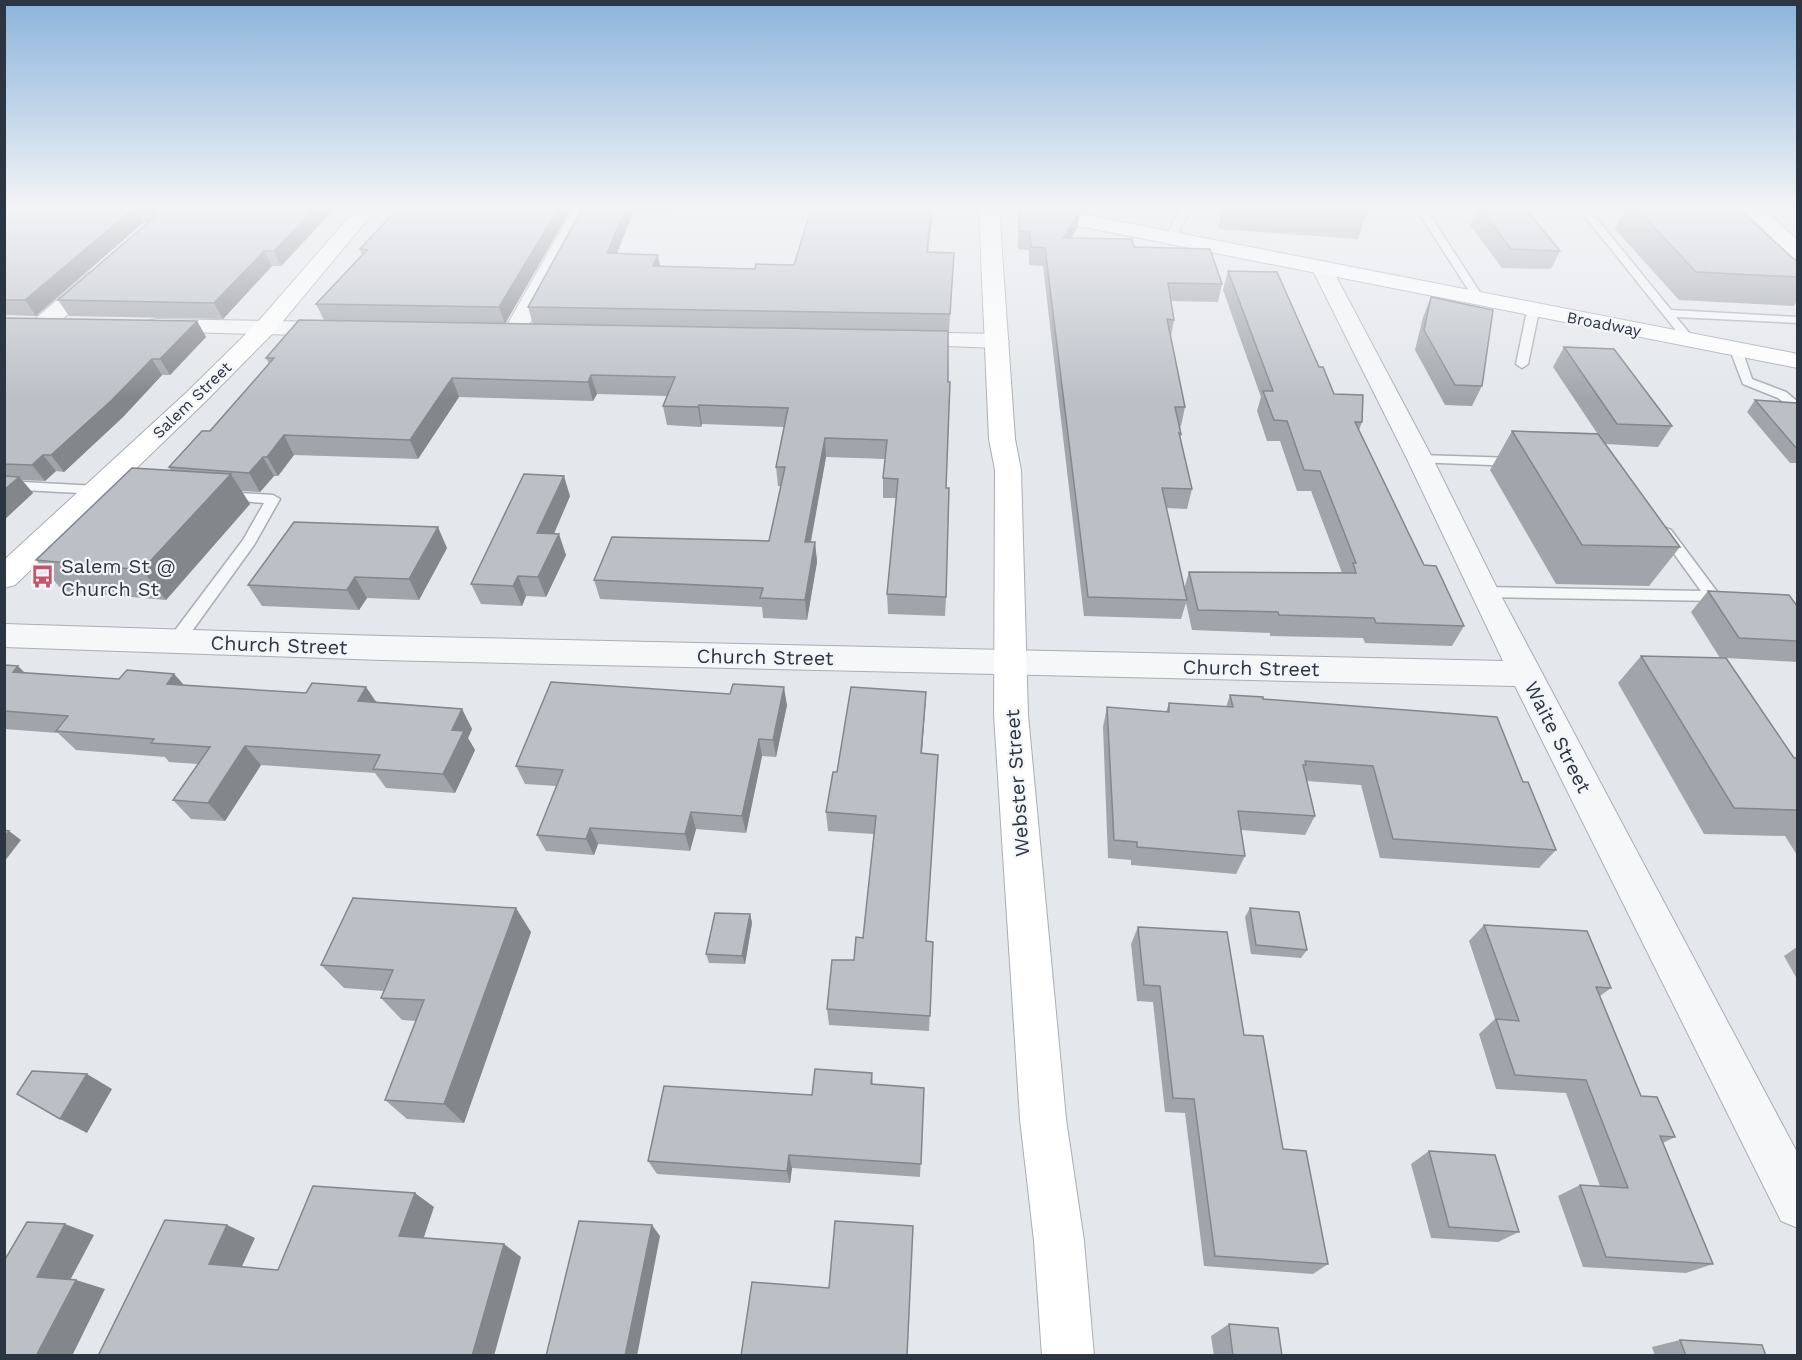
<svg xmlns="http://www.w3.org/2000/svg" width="1802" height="1360" font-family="'Work Sans',sans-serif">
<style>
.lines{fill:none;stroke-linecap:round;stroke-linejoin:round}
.lane-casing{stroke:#a9aeb5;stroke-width:3}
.street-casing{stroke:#a9aeb5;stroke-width:2}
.secondary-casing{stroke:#a9aeb5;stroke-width:2}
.primary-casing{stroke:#a4abb6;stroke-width:2}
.lane{fill:#f6f7f9;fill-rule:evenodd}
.street{fill:#f6f7f9;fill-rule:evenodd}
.secondary{fill:#fff;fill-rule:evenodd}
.primary{fill:#fff;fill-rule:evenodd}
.wall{fill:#a1a5ab}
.shaded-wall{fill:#83868b}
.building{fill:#bbc0c7;stroke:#83868b;stroke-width:1.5}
.labels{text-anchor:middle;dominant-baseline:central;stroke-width:4.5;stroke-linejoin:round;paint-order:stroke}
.far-street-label{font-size:16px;fill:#2c3542;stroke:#f3f5f8}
.poi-label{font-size:20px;fill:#2c3542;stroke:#f3f5f8;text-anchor:start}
.street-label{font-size:20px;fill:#2c3542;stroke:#f3f5f8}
</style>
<rect width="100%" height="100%" fill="#e4e7eb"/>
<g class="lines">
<defs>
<g id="lane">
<path d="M1180 209H1190L1175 240H1167L1166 238Z"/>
<path d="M1410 209 1428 212 1485 300 1484 302H1476L1421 216Z"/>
<path d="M1579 209H1589L1671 310 1798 317V323L1676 317 1696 341 1690 344 1686 343Z"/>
<path d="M1533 308 1539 311 1528 364 1522 368 1516 364 1527 311Z"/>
<path d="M1736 346 1742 350 1752 379 1786 392 1798 402V413L1778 398 1743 384 1730 350Z"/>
<path d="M1420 455 1515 458 1522 462 1515 466 1415 462 1413 459 1415 456Z"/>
<path d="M4 481 98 486 105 490 98 494 4 489Z"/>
<path d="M223 492 273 495 280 499 254 545 182 645H170L168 641 170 637 243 540 264 503 218 499 216 496 218 493Z"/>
<path d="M1666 528 1671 530 1718 593 1721 597 1718 601 1484 597 1479 596 1476 592 1479 588 1484 587 1701 591 1659 533Z"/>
</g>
<g id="street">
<path d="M573 209H592L525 332 522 337 514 339 506 337 503 332Z"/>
<path d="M1321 261 1328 263 1331 267 1433 459 1499 592 1798 1154V1228L1781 1221 1515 686 382 660 4 647V624L382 636 1503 661 1407 459 1311 267 1314 263Z"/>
<path d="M96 272 104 273 107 278 104 283 51 329 43 331 35 329 32 324 35 319 88 273Z"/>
<path d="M156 319 335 322 343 324 346 329 343 334 335 336 148 331 145 326 148 321Z"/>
<path d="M903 332 997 334 1005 336 1009 341 1005 346 997 348 895 344 891 339 895 334Z"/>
</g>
<g id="secondary">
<path d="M356 209H376L273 333 205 402 15 585 4 588V560L187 392 257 323Z"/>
<path d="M979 209H999L1015 439 1021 470 1028 715 1066 1119 1084 1241 1094 1356H1042L1034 1241 1020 1119 994 715 995 470 989 439Z"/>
</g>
<g id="primary">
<path d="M1014 209H1055L1798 354V368L1023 215 1016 213Z"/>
<path d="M1743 209H1764L1798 241V259L1791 257Z"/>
</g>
</defs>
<use href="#lane" class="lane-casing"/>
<use href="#street" class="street-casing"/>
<use href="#secondary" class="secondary-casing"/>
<use href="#primary" class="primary-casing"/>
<use href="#lane" class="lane"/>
<use href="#street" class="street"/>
<use href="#secondary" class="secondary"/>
<use href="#primary" class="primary"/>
</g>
<g class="wall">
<path d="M4 209H334L281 266H272L223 319 69 316 58 300 148 222H144L36 316 4 315Z"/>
<path d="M397 209H571L505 323 533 324 528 307 582 209H673L672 212 634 211 617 254 660 266 755 269 794 265 811 209H932L928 252 953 269 949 331H948L946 488V597L945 616 888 614 887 594 896 498H883V478L885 459 826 457 811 542H815L817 562 807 620 763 618 762 607 600 599 594 580 769 541 781 486H778L776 467 784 427 702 424 701 427 667 425 663 406 668 396 597 394 593 401 459 397 418 459 294 455 278 476H274L260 492 241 491 250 504 166 600 63 591 36 560 171 471 169 467 210 431 269 364 266 358 324 320 316 304 362 255 360 249Z"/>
<path d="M1018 209H1089L1087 213 1080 212 1077 228 1071 238 1134 247 1222 284 1218 302 1171 301 1174 320 1171 336 1185 407 1181 426H1180L1181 434 1180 439 1192 489 1187 509 1166 508 1184 589 1189 572 1342 573 1311 491H1297L1280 441H1267L1257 411 1261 397 1223 290 1228 271 1319 367 1334 394 1362 422 1359 430 1424 565 1464 626 1452 646 1365 643 1363 638 1270 636V633L1192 630 1186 603 1181 619 1084 616 1043 266 1029 265V250L1018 249Z"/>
<path d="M1222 209H1368L1358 239 1218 229Z"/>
<path d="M1477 209H1526L1560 251 1551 269 1502 268 1470 225Z"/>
<path d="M1625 209H1739L1797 262V300L1794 306 1679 300 1615 229Z"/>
<path d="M1431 297 1482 386 1472 406 1445 405 1415 350 1423 317Z"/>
<path d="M4 318 197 321 206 337 170 375H162L123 417 64 472 56 471 45 481 22 480 33 493 4 520Z"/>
<path d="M1564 347 1672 426 1658 447 1606 444 1680 547 1649 586 1556 584 1490 470 1512 431 1597 433 1553 367Z"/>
<path d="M1755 400 1797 403V463H1790L1747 412Z"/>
<path d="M570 496 554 534 566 555 546 597 526 596 522 606 481 604 471 584Z"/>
<path d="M447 548 419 600 367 598 359 610 262 606 248 585Z"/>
<path d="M1708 591 1797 606V662L1726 658 1794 758H1797V855L1785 836 1704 834 1618 683 1641 656 1720 658 1691 612Z"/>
<path d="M4 665 25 673 119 679 174 674 184 685 462 709 472 729 468 738 475 750 455 793 386 788 375 773 261 765 225 821 191 819 173 800 198 764 169 762 165 757 76 750 58 733 4 729Z"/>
<path d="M926 692 922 754 927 941 933 942 929 1031 829 1025 827 1009 854 960 863 938 874 834 828 831 826 812 837 772Z"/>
<path d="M1230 695 1263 699 1523 782 1556 850 1539 868 1380 858 1361 785 1307 781 1315 816 1305 835 1241 830 1245 856 1236 874 1131 865V860L1108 858 1103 727 1107 707 1166 712 1169 703 1226 707Z"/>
<path d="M787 705 776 757 762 756 746 833 696 829 690 851 598 844 594 855 546 851 537 835 556 786 525 784 516 766Z"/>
<path d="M1250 908 1307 950 1301 958 1251 954 1245 917Z"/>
<path d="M750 914 752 923 745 964 709 963 706 954Z"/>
<path d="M1484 925 1611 988 1600 996 1641 1096 1675 1137 1663 1143 1713 1264 1686 1273 1583 1267 1558 1196 1580 1185 1600 1186 1566 1093 1496 1089 1479 1034 1495 1019 1469 941Z"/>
<path d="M1138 927 1244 1035 1283 1149 1328 1264 1313 1274 1204 1266 1185 1113 1165 1112 1153 1002 1137 1001 1131 944Z"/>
<path d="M531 932 464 1123 407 1119 385 1100 416 1021 402 1020 381 998 384 991 344 988 321 965Z"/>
<path d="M1797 947V979L1784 956Z"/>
<path d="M872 1073 873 1084 924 1088 920 1177 792 1168 790 1183 657 1174 648 1161 812 1095Z"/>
<path d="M1429 1151 1519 1232 1498 1242 1431 1238 1411 1164Z"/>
<path d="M1229 1324 1282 1356H1214L1211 1336Z"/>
<path d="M1680 1340 1766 1356H1655L1652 1347Z"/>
</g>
<g class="shaded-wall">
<path d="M133 209H136L144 222 36 316 25 300Z"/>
<path d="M314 209H334L281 266 274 251Z"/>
<path d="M558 209H571L505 324 499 307Z"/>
<path d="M625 209H634V211L610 269 607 253Z"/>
<path d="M931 209 932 219 926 268 927 252Z"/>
<path d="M1080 211 1077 228 1061 255 1063 238Z"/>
<path d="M264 251 272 266 223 319 214 303Z"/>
<path d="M658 255 661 271 653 266Z"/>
<path d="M197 321 206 337 170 375 160 359Z"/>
<path d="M152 359 162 375 123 417 64 472 51 455Z"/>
<path d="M591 375 597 394 593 401 588 382Z"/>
<path d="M452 378 459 397 418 459 410 440Z"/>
<path d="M699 405 702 424 701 427 698 407Z"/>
<path d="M284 435 294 455 278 476 267 457Z"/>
<path d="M825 438 826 457 807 561 805 542Z"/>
<path d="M43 455 56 471 45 481 32 465Z"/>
<path d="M263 457 274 476 260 492 249 473Z"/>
<path d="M231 474 250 504 166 600 142 570Z"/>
<path d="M564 476 570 496 545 554 537 533Z"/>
<path d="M19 477 33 493 4 520V490Z"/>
<path d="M438 527 447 548 419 600 409 579Z"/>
<path d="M559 534 566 555 546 597 538 577Z"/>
<path d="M815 542 817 562 807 620 805 600Z"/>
<path d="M518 576 526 596 522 606 513 586Z"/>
<path d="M355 577 367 598 359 610 347 590Z"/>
<path d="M18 666 38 686 13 672Z"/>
<path d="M174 674 191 693 167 684Z"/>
<path d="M366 687 379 706 358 701Z"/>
<path d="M784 687 787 705 776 757 773 740Z"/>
<path d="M926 692 925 712 920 773 921 753Z"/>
<path d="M462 709 472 729 468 738 475 750 455 793 443 774 452 730Z"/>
<path d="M759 739 762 756 746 833 742 816Z"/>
<path d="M245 746 261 765 225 821 208 803Z"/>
<path d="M691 812 696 829 690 851 685 834Z"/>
<path d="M590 828 598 844 594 855 586 839Z"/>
<path d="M9 831 21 840 4 862V837Z"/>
<path d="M516 908 531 932 464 1123 444 1104Z"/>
<path d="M750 914 752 923 745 964 742 956Z"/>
<path d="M87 1074 112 1089 87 1133 60 1119Z"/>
<path d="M789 1155 792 1168 790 1183 787 1171Z"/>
<path d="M415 1193 434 1207 420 1249 399 1236Z"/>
<path d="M65 1224 94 1235 67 1286 37 1277Z"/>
<path d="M227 1225 255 1238 238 1275 209 1264Z"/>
<path d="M652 1225 660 1236 637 1356H625Z"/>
<path d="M504 1244 521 1257 494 1356H472Z"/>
<path d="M76 1280 105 1289 72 1356H36Z"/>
</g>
<g class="building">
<path d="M4 209H133L25 300H4Z"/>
<path d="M153 209H314L274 251H264L214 303 58 300 152 219 156 213Z"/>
<path d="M397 209H558L499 307 316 304 367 250 360 249Z"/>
<path d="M582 209H625L607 253 658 255 653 266 755 269 756 264 794 265 811 209H931L927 252 954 253 950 314 528 307Z"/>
<path d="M1019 209H1074L1080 211 1063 238 1132 239 1134 247 1210 249 1222 284 1168 283 1174 320 1167 319 1185 407H1175L1181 434 1179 433 1192 489 1162 488 1187 600 1088 597 1045 248 1031 247 1030 232H1019Z"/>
<path d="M1329 209H1368L1367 212Z"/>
<path d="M1481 209H1526L1560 251 1511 249Z"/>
<path d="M1637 209H1739L1797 262V277L1696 272Z"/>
<path d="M1228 271 1277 272 1319 367H1323L1334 394 1363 395 1362 422H1355L1424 565 1436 566 1464 626 1376 623 1374 618 1279 615 1278 612 1198 610 1189 572 1356 573 1353 563H1356L1320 471 1304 470 1287 421 1274 420 1263 391H1273Z"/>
<path d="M1431 297 1493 310 1482 386 1455 385 1424 330Z"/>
<path d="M4 318 197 321 160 359H152L112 400 51 455H43L32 465 4 464Z"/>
<path d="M299 320 948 331V382H950L946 488H949L946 597 887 594 898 479 883 478 887 440 825 438 805 542H815L805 600 760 598 763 588 594 580 612 537 769 541 785 467H776L788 408 699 405 698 407 663 406 675 377 591 375 588 382 452 378 410 440 284 435 267 457H263L249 473 169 467 202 431H210L274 358H266Z"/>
<path d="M1564 347 1614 349 1672 426 1617 424Z"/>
<path d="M1755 400 1797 403V449Z"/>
<path d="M1512 431 1598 434 1680 547 1582 545Z"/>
<path d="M132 468 231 474 142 570 36 560Z"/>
<path d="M524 474 564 476 537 533 559 534 538 577 518 576 513 586 471 584Z"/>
<path d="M4 476 19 477 4 490Z"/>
<path d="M294 522 438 527 409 579 355 577 347 590 248 585Z"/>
<path d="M1708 591 1789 595 1797 606V641L1739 638Z"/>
<path d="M1641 656 1726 658 1794 758H1797V810L1734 808Z"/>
<path d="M4 665 18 666 13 672 119 679 127 670 174 674 167 684 306 693 312 683 366 687 358 701 462 709 452 730 464 731 443 774 373 769 380 755 245 746 208 803 173 800 210 747 151 743 154 739 56 731 68 716 4 711Z"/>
<path d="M551 682 730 694 733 684 784 687 773 740 759 739 742 816 691 812 685 834 590 828 586 839 537 835 563 770 516 766Z"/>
<path d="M851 687 926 692 921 753 938 755 926 941 933 942 930 1016 827 1009 832 960H854L856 937 863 938 876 816 826 812 833 772H837Z"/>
<path d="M1230 695 1263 697V699L1497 717 1523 782H1528L1556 850 1393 839 1373 766 1305 761 1306 765H1303L1315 816 1238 811 1245 856 1137 847V842L1114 840 1107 707 1169 712V703L1233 707Z"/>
<path d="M4 830 9 831 4 837Z"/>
<path d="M353 898 516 908 444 1104 385 1100 424 1000 381 998 393 970 321 965Z"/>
<path d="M1250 908 1299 912 1307 950 1256 945Z"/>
<path d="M715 913 750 914 742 956 706 954Z"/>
<path d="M1484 925 1587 931 1611 988 1596 987 1641 1096 1657 1097 1675 1137 1660 1136 1713 1264 1606 1257 1580 1185 1628 1188 1586 1080 1515 1075 1496 1019 1519 1021Z"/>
<path d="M1138 927 1227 932 1244 1035 1263 1036 1283 1149 1306 1151 1328 1264 1215 1256 1194 1099 1173 1098 1160 986 1144 985Z"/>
<path d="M815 1069 872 1073 871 1084 924 1088 921 1164 789 1155 787 1171 648 1161 664 1086 812 1095Z"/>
<path d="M32 1071 87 1074 60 1119 17 1094Z"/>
<path d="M1429 1151 1495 1155 1519 1232 1449 1227Z"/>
<path d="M313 1186 415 1193 399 1236 504 1244 472 1356H98L165 1220 227 1225 209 1264 278 1270Z"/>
<path d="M579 1221 652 1225 625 1356H546Z"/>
<path d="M835 1221 913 1226 907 1356H741L752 1282 829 1288Z"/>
<path d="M27 1222 65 1224 37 1277 76 1280 36 1356H4V1261Z"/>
<path d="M1229 1324 1278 1328 1282 1356H1233Z"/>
<path d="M1680 1340 1762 1345 1766 1356H1686Z"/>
</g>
<linearGradient id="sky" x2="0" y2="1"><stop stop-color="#8bb4db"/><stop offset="0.52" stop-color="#f3f4f6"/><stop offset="1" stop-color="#f3f4f6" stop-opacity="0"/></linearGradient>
<rect width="1802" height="400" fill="url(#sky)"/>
<defs>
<symbol id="bus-bare" viewBox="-9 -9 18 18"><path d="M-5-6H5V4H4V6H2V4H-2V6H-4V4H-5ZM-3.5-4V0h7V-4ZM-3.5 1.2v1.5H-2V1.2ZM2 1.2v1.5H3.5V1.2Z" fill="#c65368" stroke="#f3f5f8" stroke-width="2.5" paint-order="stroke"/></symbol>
</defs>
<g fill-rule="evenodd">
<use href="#bus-bare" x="26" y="560" width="33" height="33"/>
</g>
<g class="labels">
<g class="far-street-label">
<text transform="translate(1604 324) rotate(11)">Broadway</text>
<text transform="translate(192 400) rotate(-44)">Salem Street</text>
</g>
<g class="poi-label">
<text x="61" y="566">Salem St @<tspan x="61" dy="23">Church St</tspan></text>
</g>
<g class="street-label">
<text transform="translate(279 645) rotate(2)">Church Street</text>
<text transform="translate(765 657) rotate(1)">Church Street</text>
<text transform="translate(1251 668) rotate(1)">Church Street</text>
<text transform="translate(1558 737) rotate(63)">Waite Street</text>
<text transform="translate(1017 783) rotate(-94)">Webster Street</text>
</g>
</g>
<rect width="1802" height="1360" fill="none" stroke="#2c3542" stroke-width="12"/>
</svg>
